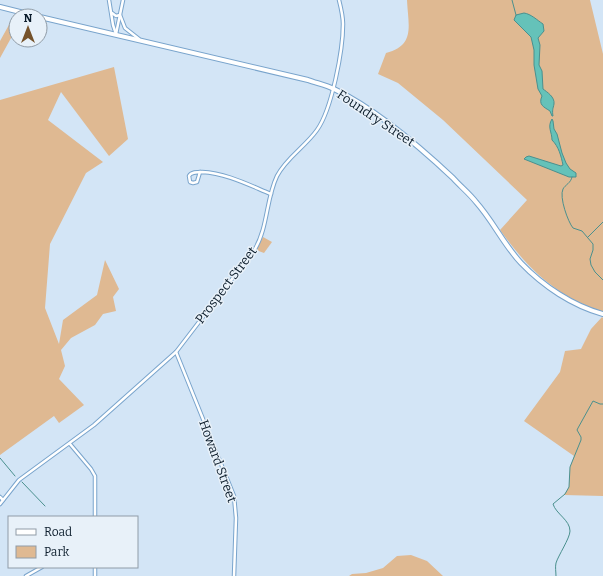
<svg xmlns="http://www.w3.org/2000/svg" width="603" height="576" font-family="Bitter,serif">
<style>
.green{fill:#dfb992}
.water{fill:#65c2b9;stroke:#4a908e}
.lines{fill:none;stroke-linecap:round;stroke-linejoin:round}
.stream{stroke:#4a908e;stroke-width:1}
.minor-casing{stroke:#79a4cc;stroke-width:4.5}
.primary-casing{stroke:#79a4cc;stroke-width:6}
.minor{stroke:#fff;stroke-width:2.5}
.primary{stroke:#fff;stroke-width:4}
.labels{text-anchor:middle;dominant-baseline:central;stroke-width:3;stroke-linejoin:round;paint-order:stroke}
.street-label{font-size:13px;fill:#0b1c2b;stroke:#e8f1f9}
</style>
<rect width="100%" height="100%" fill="#d3e5f6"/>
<g class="green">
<path d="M407 0H590L603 54V312C557 297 528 269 500 230L527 200 443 120 398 83 378 74 386 53C416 45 408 25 407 0Z"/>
<path d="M15 14 23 16H16V29L0 58V41Z"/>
<path d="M114 67 128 139 109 156 61 92 48 120 103 162 86 173 50 244 45 308 59 344 63 320 97 295 105 260 119 289 113 297 116 311 103 314 95 325 71 338 61 350 65 366 59 379 84 405 59 423 54 416 0 455V100Z"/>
<path d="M263 237 272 242 264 253 256 250Z"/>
<path d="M602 317 603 318V496L564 495 569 487 570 467 574 456 524 421 560 372 565 351 581 349 591 329Z"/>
<path d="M411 555 427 561 443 576H349L352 574 366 573 383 568 397 556Z"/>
</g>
<g class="water">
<path d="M524 13C531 14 537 20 543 24L544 31 538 38 540 45 539 65 542 71 543 89C547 92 555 97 554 104 553 109 552 110 553 116H552L550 111C544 107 538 105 542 96L538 89 534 65V50L531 37 514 20 516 15Z"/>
<path d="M552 119 553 121 554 129 557 134 562 153 566 163 570 169 576 173V177H569L524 159 526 157 529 156 561 166 563 165C561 156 559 147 552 140 552 132 547 127 552 119Z"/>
</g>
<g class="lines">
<g class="stream">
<path d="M512 0 516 15"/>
<path d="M572 177C571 183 565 185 563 189 559 197 568 222 573 228L582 231 593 244V250L590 259 591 265 595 272 603 280"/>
<path d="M588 237 603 222"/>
<path d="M0 458 15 476"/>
<path d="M22 482 45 506"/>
<path d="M556 576C556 572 555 567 556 563 558 556 570 538 570 531 570 520 556 514 553 504L565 494 569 487 570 467 581 440V437L577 430 578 428 593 401 600 404H603"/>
</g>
<defs>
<g id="minor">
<path d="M109 0 113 25 116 34"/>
<path d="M112 13 116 16 120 15 125 28 139 39"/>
<path d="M116 34 123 0"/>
<path d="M200 172 197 182 193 183 190 182 189 176C191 172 197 172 202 172 226 173 249 185 271 194"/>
<path d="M176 352 234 496 236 518 234 576"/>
<path d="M70 444 91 469 95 476V517"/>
<path d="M0 497 3 500"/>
<path d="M0 504 19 480 94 425 176 352 255 249C268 227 266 199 277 176 286 158 305 147 317 130 332 109 343 50 343 24 343 16 341 8 339 0"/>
<path d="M26 576 42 567"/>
<path d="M95 576V567"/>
</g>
<g id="primary">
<path d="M0 7 36 16"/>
<path d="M40 17 308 80C316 83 326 85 334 89 376 109 419 146 453 178 460 186 469 193 476 202 493 221 504 245 521 263 543 286 573 306 603 314"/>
</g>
</defs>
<use href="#minor" class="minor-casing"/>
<use href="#primary" class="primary-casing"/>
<use href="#minor" class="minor"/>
<use href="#primary" class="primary"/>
</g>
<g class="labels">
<g class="street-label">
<text transform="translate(376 118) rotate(34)">Foundry Street</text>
<text transform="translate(226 285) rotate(-53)">Prospect Street</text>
<text transform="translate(218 461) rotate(70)">Howard Street</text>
</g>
</g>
<rect x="8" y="516" width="130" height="52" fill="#e8f1f9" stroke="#909ca7"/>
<rect x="16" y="529" width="20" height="6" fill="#ffffff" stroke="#909ca7"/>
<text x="44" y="536" font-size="12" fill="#0b1c2b">Road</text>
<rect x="16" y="546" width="20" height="12" fill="#dfb992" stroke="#909ca7"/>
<text x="44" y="556" font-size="12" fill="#0b1c2b">Park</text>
<g transform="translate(28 28)"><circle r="19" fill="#e8f1f9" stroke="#909ca7"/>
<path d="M0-3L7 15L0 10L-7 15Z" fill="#75522b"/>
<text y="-6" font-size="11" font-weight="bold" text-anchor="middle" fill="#0b1c2b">N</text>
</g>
</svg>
